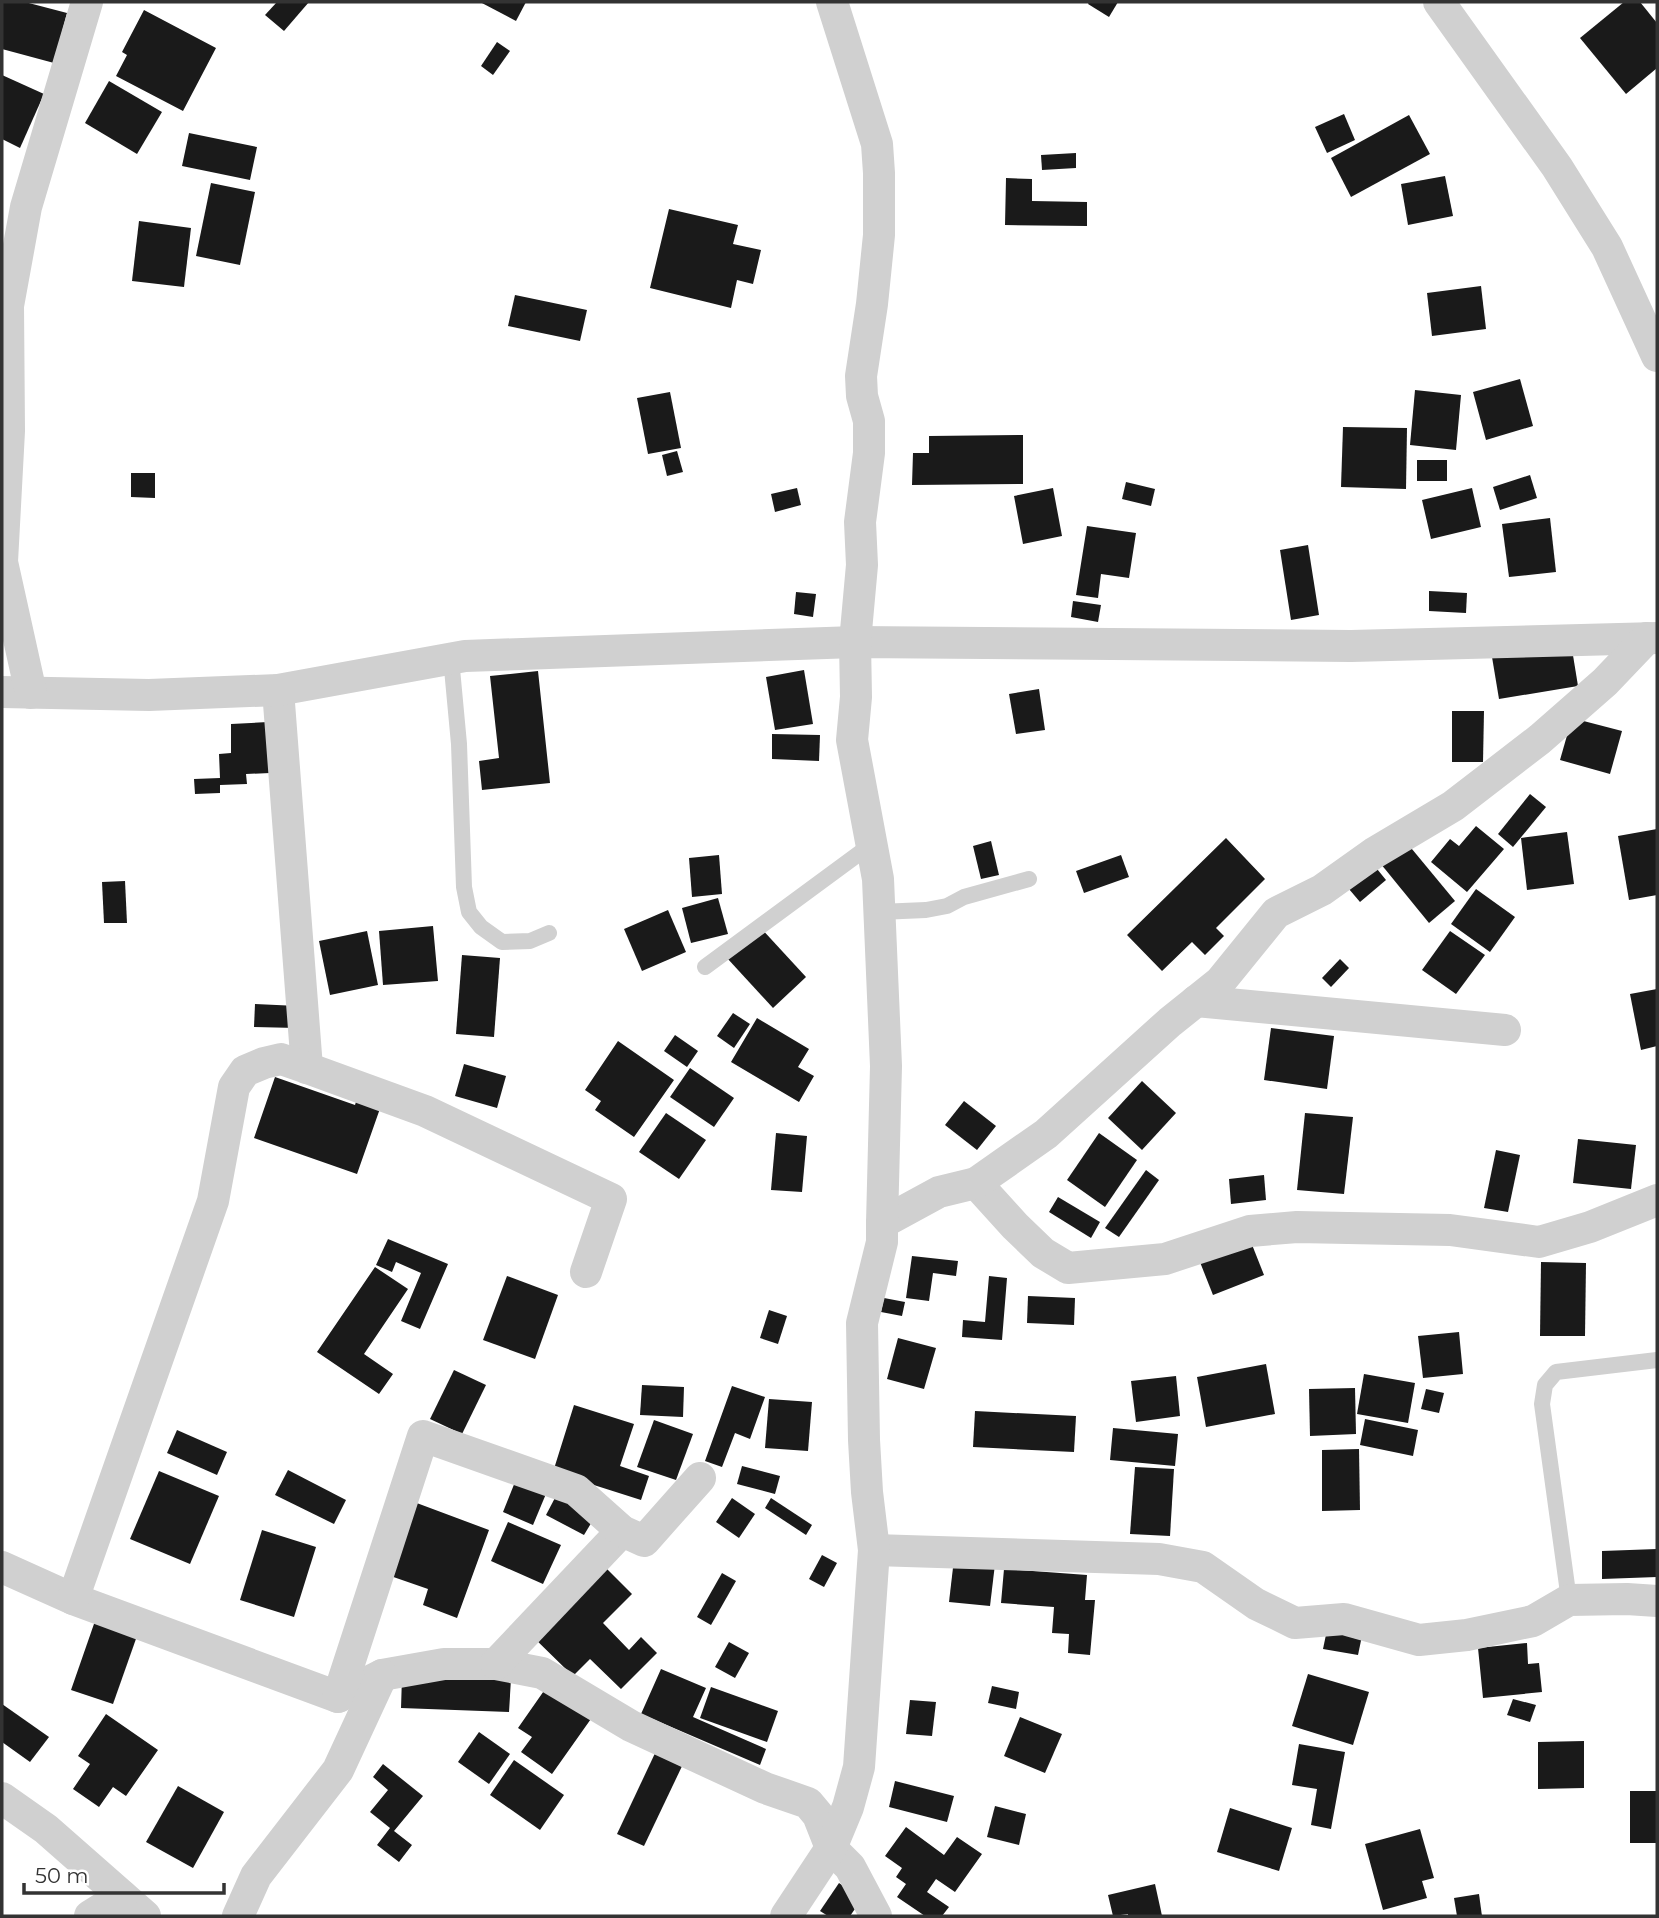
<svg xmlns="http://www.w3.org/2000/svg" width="1659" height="1918" font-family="Montserrat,sans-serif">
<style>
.building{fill:#1a1a1a}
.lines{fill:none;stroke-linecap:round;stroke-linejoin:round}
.lane{stroke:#d0d0d0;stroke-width:16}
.street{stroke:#d0d0d0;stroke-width:32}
</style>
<rect width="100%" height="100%" fill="#fff"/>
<g class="building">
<path d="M2 2H25L67 13 54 63 2 49Z"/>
<path d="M277 2H309L284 31 265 15Z"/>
<path d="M480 2H526L516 21Z"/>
<path d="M1089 2H1118L1109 17 1088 4Z"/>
<path d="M1624 2H1640L1657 23V68L1626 94 1580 38Z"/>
<path d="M144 10 216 48 183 111 116 76 127 55 122 52Z"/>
<path d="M497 42 510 51 493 75 481 66Z"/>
<path d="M2 75 44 94 20 148 2 139Z"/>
<path d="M109 81 162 112 137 154 85 123Z"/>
<path d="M1344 114 1355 140 1327 153 1315 127Z"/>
<path d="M1409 115 1430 154 1351 197 1331 158Z"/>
<path d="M189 133 257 147 250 180 182 166Z"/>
<path d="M1076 153V168L1042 170 1041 155Z"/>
<path d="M1445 176 1453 216 1408 225 1401 184Z"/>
<path d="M1006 178 1032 179V201L1087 202V226L1005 225Z"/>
<path d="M211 183 255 192 240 265 196 256Z"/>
<path d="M669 209 738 225 733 244 761 250 753 284 737 280 731 308 650 288Z"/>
<path d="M139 221 191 228 184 287 132 281Z"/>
<path d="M1481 286 1486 329 1432 336 1427 293Z"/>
<path d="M515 295 587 310 580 341 508 326Z"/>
<path d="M1520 379 1533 426 1486 440 1473 392Z"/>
<path d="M1415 390 1461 395 1456 450 1410 445Z"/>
<path d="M670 392 681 448 648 454 637 398Z"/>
<path d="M1343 427 1407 428 1406 489 1341 487Z"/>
<path d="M1023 435V484L912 485 913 453H929V436Z"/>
<path d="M677 451 683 472 667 476 662 455Z"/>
<rect x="1417" y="460" width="30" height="21"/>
<path d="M131 473H155V498L131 497Z"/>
<path d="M1530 475 1537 498 1500 510 1493 487Z"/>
<path d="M1126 482 1155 489 1151 506 1122 499Z"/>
<path d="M797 488 801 505 775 512 771 494Z"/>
<path d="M1053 488 1062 536 1023 544 1014 496Z"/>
<path d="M1472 488 1481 527 1431 539 1422 500Z"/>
<path d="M1550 518 1556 572 1509 577 1502 524Z"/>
<path d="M1087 526 1136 533 1129 578 1101 574 1098 598 1076 595Z"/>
<path d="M1308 545 1319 615 1291 620 1280 550Z"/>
<path d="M1429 591 1467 593 1466 613 1429 611Z"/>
<path d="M796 592 816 594 813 617 794 614Z"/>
<path d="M1073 601 1101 605 1098 622 1071 617Z"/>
<path d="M1571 643 1578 686 1499 699 1492 657Z"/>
<path d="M804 670 813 724 775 730 766 677Z"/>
<path d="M538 671 550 783 482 790 479 761 499 758 490 676Z"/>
<path d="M1039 689 1045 730 1016 734 1009 694Z"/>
<path d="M1452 711H1484L1483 762H1452Z"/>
<path d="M1572 718 1622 731 1610 774 1560 760Z"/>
<path d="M268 722 270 773 246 774 247 784 220 785V793L195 794 194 779 220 778 219 754 231 753V724Z"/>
<path d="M772 734 820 735 819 761 772 759Z"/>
<path d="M1530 794 1546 807 1513 847 1498 834Z"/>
<path d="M1476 826 1504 849 1467 892 1431 862 1450 839 1459 846Z"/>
<path d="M1657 829V895L1629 900 1618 836Z"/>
<path d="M1567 832 1574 884 1527 890 1521 838Z"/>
<path d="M1402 837 1455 901 1429 923 1376 858Z"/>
<path d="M1226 838 1265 879 1216 928 1224 936 1205 955 1192 942 1162 971 1127 935Z"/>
<path d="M991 841 999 875 981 879 973 846Z"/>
<path d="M719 855 722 894 692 897 689 858Z"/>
<path d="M1121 855 1129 877 1084 893 1076 871Z"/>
<path d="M1369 859 1386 880 1360 902 1343 882Z"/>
<path d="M125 881 127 923H104L102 882Z"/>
<path d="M1476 889 1515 917 1490 952 1451 924Z"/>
<path d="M718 898 728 934 691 943 682 908Z"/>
<path d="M668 910 686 952 642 971 624 929Z"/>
<path d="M433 926 438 981 383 985 379 931Z"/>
<path d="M760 927 806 977 773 1008 727 958Z"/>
<path d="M367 931 378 985 330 995 319 941Z"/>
<path d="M1450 931 1485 955 1456 994 1422 970Z"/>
<path d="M462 955 500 958 494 1037 456 1034Z"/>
<path d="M1340 959 1349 968 1331 987 1322 978Z"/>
<path d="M1657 989V1046L1641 1050 1630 994Z"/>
<path d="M255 1004 298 1006 297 1028 254 1027Z"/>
<path d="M733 1013 750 1024 734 1048 717 1036Z"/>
<path d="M757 1018 809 1049 798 1067 814 1076 799 1102 731 1062Z"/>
<path d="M1271 1028 1334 1036 1327 1089 1264 1080Z"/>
<path d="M675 1035 698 1051 687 1067 664 1051Z"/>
<path d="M618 1041 674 1080 634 1137 595 1110 601 1101 585 1090Z"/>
<path d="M464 1064 506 1076 497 1108 455 1096Z"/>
<path d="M690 1068 734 1098 714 1127 670 1097Z"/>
<path d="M275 1077 355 1105 359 1092 383 1100 357 1174 254 1138Z"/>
<path d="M1142 1081 1176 1113 1142 1150 1108 1118Z"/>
<path d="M964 1101 996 1126 977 1150 945 1125Z"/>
<path d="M666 1113 706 1140 679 1179 639 1152Z"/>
<path d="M1305 1113 1353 1117 1344 1194 1297 1190Z"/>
<path d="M776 1133 807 1136 802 1192 771 1190Z"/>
<path d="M1099 1133 1137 1160 1105 1207 1067 1180Z"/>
<path d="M1578 1139 1636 1145 1631 1189 1573 1183Z"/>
<path d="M1496 1150 1520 1155 1508 1212 1484 1208Z"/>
<path d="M1146 1170 1159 1180 1119 1237 1105 1228Z"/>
<path d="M1264 1175 1266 1200 1231 1204 1229 1179Z"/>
<path d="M1058 1197 1100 1222 1091 1238 1049 1212Z"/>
<path d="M1247 1232 1264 1275 1213 1295 1196 1252Z"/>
<path d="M388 1239 448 1264 420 1329 401 1321 421 1273 396 1262 392 1272 376 1265Z"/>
<path d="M912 1256 958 1261 956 1276 933 1273 929 1301 906 1298Z"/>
<path d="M1541 1262 1586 1263 1585 1336H1540Z"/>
<path d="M375 1267 408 1289 364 1354 393 1374 379 1394 317 1352Z"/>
<path d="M507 1276 558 1295 535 1359 483 1340Z"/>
<path d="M989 1276 1007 1278 1002 1340 962 1337 963 1320 985 1322Z"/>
<path d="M1028 1296 1075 1298 1074 1325 1027 1323Z"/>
<path d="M884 1298 905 1302 902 1316 881 1312Z"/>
<path d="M769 1310 787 1316 778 1344 760 1338Z"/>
<path d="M1459 1332 1463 1374 1423 1378 1418 1336Z"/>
<path d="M898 1338 936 1348 924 1389 887 1379Z"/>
<path d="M1266 1364 1275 1414 1206 1427 1197 1377Z"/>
<path d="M454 1370 486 1385 462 1434 430 1419Z"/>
<path d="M1364 1374 1415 1383 1408 1423 1357 1414Z"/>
<path d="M1176 1376 1180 1416 1136 1422 1131 1381Z"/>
<path d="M642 1385 684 1387 683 1417 640 1415Z"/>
<path d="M732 1386 765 1397 750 1439 735 1433 722 1467 705 1461Z"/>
<path d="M1355 1388 1356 1434 1310 1436 1309 1389Z"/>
<path d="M1426 1389 1444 1393 1439 1413 1421 1409Z"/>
<path d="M769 1399 812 1402 808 1451 765 1448Z"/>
<path d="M574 1405 634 1424 620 1466 649 1476 641 1500 553 1472Z"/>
<path d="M975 1411 1076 1416 1074 1452 973 1447Z"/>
<path d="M1365 1419 1418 1430 1413 1456 1360 1445Z"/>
<path d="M654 1420 693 1434 676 1480 637 1467Z"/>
<path d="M1113 1428 1178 1434 1175 1466 1110 1460Z"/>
<path d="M177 1430 227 1452 217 1475 167 1453Z"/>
<path d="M1359 1449 1360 1510 1322 1511V1450Z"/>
<path d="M742 1466 780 1476 775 1494 737 1484Z"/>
<path d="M1135 1467 1174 1469 1170 1536 1130 1534Z"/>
<path d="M288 1470 346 1500 334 1524 275 1495Z"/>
<path d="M159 1471 219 1496 190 1564 130 1539Z"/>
<path d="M517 1477 548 1489 533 1525 503 1512Z"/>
<path d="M557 1494 596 1515 584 1535 546 1515Z"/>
<path d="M732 1498 755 1514 739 1538 716 1522Z"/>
<path d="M771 1498 812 1525 806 1535 765 1508Z"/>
<path d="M406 1499 489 1530 457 1618 423 1605 428 1589 379 1572Z"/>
<path d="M508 1522 561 1545 543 1584 491 1561Z"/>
<path d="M262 1530 316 1547 294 1617 240 1600Z"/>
<path d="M1657 1549V1577L1602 1579V1551Z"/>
<path d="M822 1555 837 1563 824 1587 809 1579Z"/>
<path d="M954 1559 995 1564 990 1606 949 1602Z"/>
<path d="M599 1561 632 1594 603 1623 629 1650 641 1637 657 1653 621 1689 590 1659 573 1676 528 1632Z"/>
<path d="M1004 1569 1087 1575 1085 1600H1095L1090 1655 1068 1653 1069 1634 1052 1633 1054 1607 1001 1603Z"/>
<path d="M722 1573 736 1581 711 1625 697 1617Z"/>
<path d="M95 1621 137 1636 113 1704 71 1690Z"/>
<path d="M1328 1625 1363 1631 1358 1655 1323 1649Z"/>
<path d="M729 1642 749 1653 735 1678 715 1667Z"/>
<path d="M1527 1643 1528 1664 1539 1663 1542 1692 1483 1698 1478 1648Z"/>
<path d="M661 1669 706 1688 693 1717 766 1749 760 1765 641 1714Z"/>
<path d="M1308 1674 1369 1692 1353 1745 1292 1726Z"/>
<path d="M402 1676 511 1679 509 1712 401 1708Z"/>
<path d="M548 1685 593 1716 552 1774 521 1752 532 1737 518 1728Z"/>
<path d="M992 1686 1019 1692 1016 1709 988 1703Z"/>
<path d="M711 1687 778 1711 767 1742 700 1718Z"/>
<path d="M1513 1699 1536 1705 1530 1722 1507 1715Z"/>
<path d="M910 1700 936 1702 932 1736 906 1734Z"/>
<path d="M2 1704 49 1737 30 1762 2 1742Z"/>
<path d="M106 1714 158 1750 126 1796 113 1787 99 1807 73 1789 90 1764 78 1756Z"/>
<path d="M1020 1717 1062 1734 1045 1773 1004 1756Z"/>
<path d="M479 1732 510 1754 489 1784 458 1762Z"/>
<path d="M1584 1741V1788L1538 1789V1742Z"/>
<path d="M1299 1744 1345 1752 1331 1829 1311 1825 1317 1789 1292 1785Z"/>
<path d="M657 1749 684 1762 644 1846 617 1834Z"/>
<path d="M514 1760 564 1795 540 1830 490 1795Z"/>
<path d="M383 1764 423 1796 394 1831 412 1845 399 1862 377 1845 390 1828 370 1812 388 1790 373 1777Z"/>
<path d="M895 1781 954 1796 947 1822 889 1807Z"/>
<path d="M178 1786 224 1812 193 1868 146 1842Z"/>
<rect x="1630" y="1791" width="27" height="52"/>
<path d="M995 1806 1026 1814 1019 1845 987 1837Z"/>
<path d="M1230 1808 1292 1828 1279 1871 1217 1852Z"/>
<path d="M906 1827 944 1855 957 1837 982 1854 955 1892 936 1879 927 1892 949 1907 942 1916H925L897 1897 906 1884 896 1877 902 1868 885 1856Z"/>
<path d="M1420 1829 1434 1878 1422 1881 1427 1898 1383 1910 1365 1844Z"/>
<path d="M839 1883 862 1899 850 1916H828L820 1911Z"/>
<path d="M1155 1884 1162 1916H1128V1914L1113 1916 1108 1895Z"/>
<path d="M1479 1894 1482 1916H1457L1454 1898Z"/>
</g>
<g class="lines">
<g class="lane">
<path d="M451 658 459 744 464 887 469 912 481 927 502 942 530 941 549 933"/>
<path d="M879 912 926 910 947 906 964 897 1029 879"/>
<path d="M705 967 872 844"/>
<path d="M1569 1600 1542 1404 1545 1385 1556 1372 1657 1360"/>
</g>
<g class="street">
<path d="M1439 2 1557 167 1607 247 1657 356"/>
<path d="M278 690 307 1068"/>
<path d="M2 692 149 695 278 690 465 656 855 642 1351 646 1657 638"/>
<path d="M31 693 2 562 9 431 8 306 26 207 87 2"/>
<path d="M1196 1001 1505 1030"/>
<path d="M976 1183 1015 1226 1043 1253 1068 1268 1165 1259 1250 1231 1297 1227 1450 1230 1539 1242 1590 1227 1657 1200"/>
<path d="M882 1223 939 1192 976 1183 1046 1134 1170 1022 1220 982 1276 913 1322 890 1374 853 1453 806 1540 739 1605 682 1647 638"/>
<path d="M874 1550 1159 1559 1203 1567 1256 1604 1295 1623 1344 1619 1419 1640 1467 1635 1533 1621 1569 1600 1627 1599 1657 1601"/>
<path d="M2 1567 73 1599 338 1697 382 1675 444 1664H496L542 1673 631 1726 765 1788 808 1803 818 1815 831 1848 850 1867 876 1916"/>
<path d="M73 1599 213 1201 234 1087 245 1071 264 1063 281 1059 307 1068 425 1111 611 1199 586 1272"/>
<path d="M496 1664 622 1531"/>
<path d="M338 1697 423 1436 576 1490 622 1531 644 1541 700 1478"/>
<path d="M2 1798 46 1829 145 1916"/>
<path d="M90 1916 122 1896"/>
<path d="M238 1916 256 1876 338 1770 382 1675"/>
<path d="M786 1916 831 1848 848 1807 859 1767 874 1550 867 1492 864 1440 862 1323 882 1242V1223L886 1066 878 879 852 740 856 697 855 642 862 565 860 522 869 453V421L862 396 861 376 872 304 879 235V173L877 144 832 2"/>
</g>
</g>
<rect width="1659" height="1918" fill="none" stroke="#333333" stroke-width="7"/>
<path d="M24 1883v10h200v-10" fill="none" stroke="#333333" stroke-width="3.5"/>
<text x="35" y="1883" font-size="21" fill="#333333" stroke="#ffffff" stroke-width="5" paint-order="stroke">50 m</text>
</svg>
